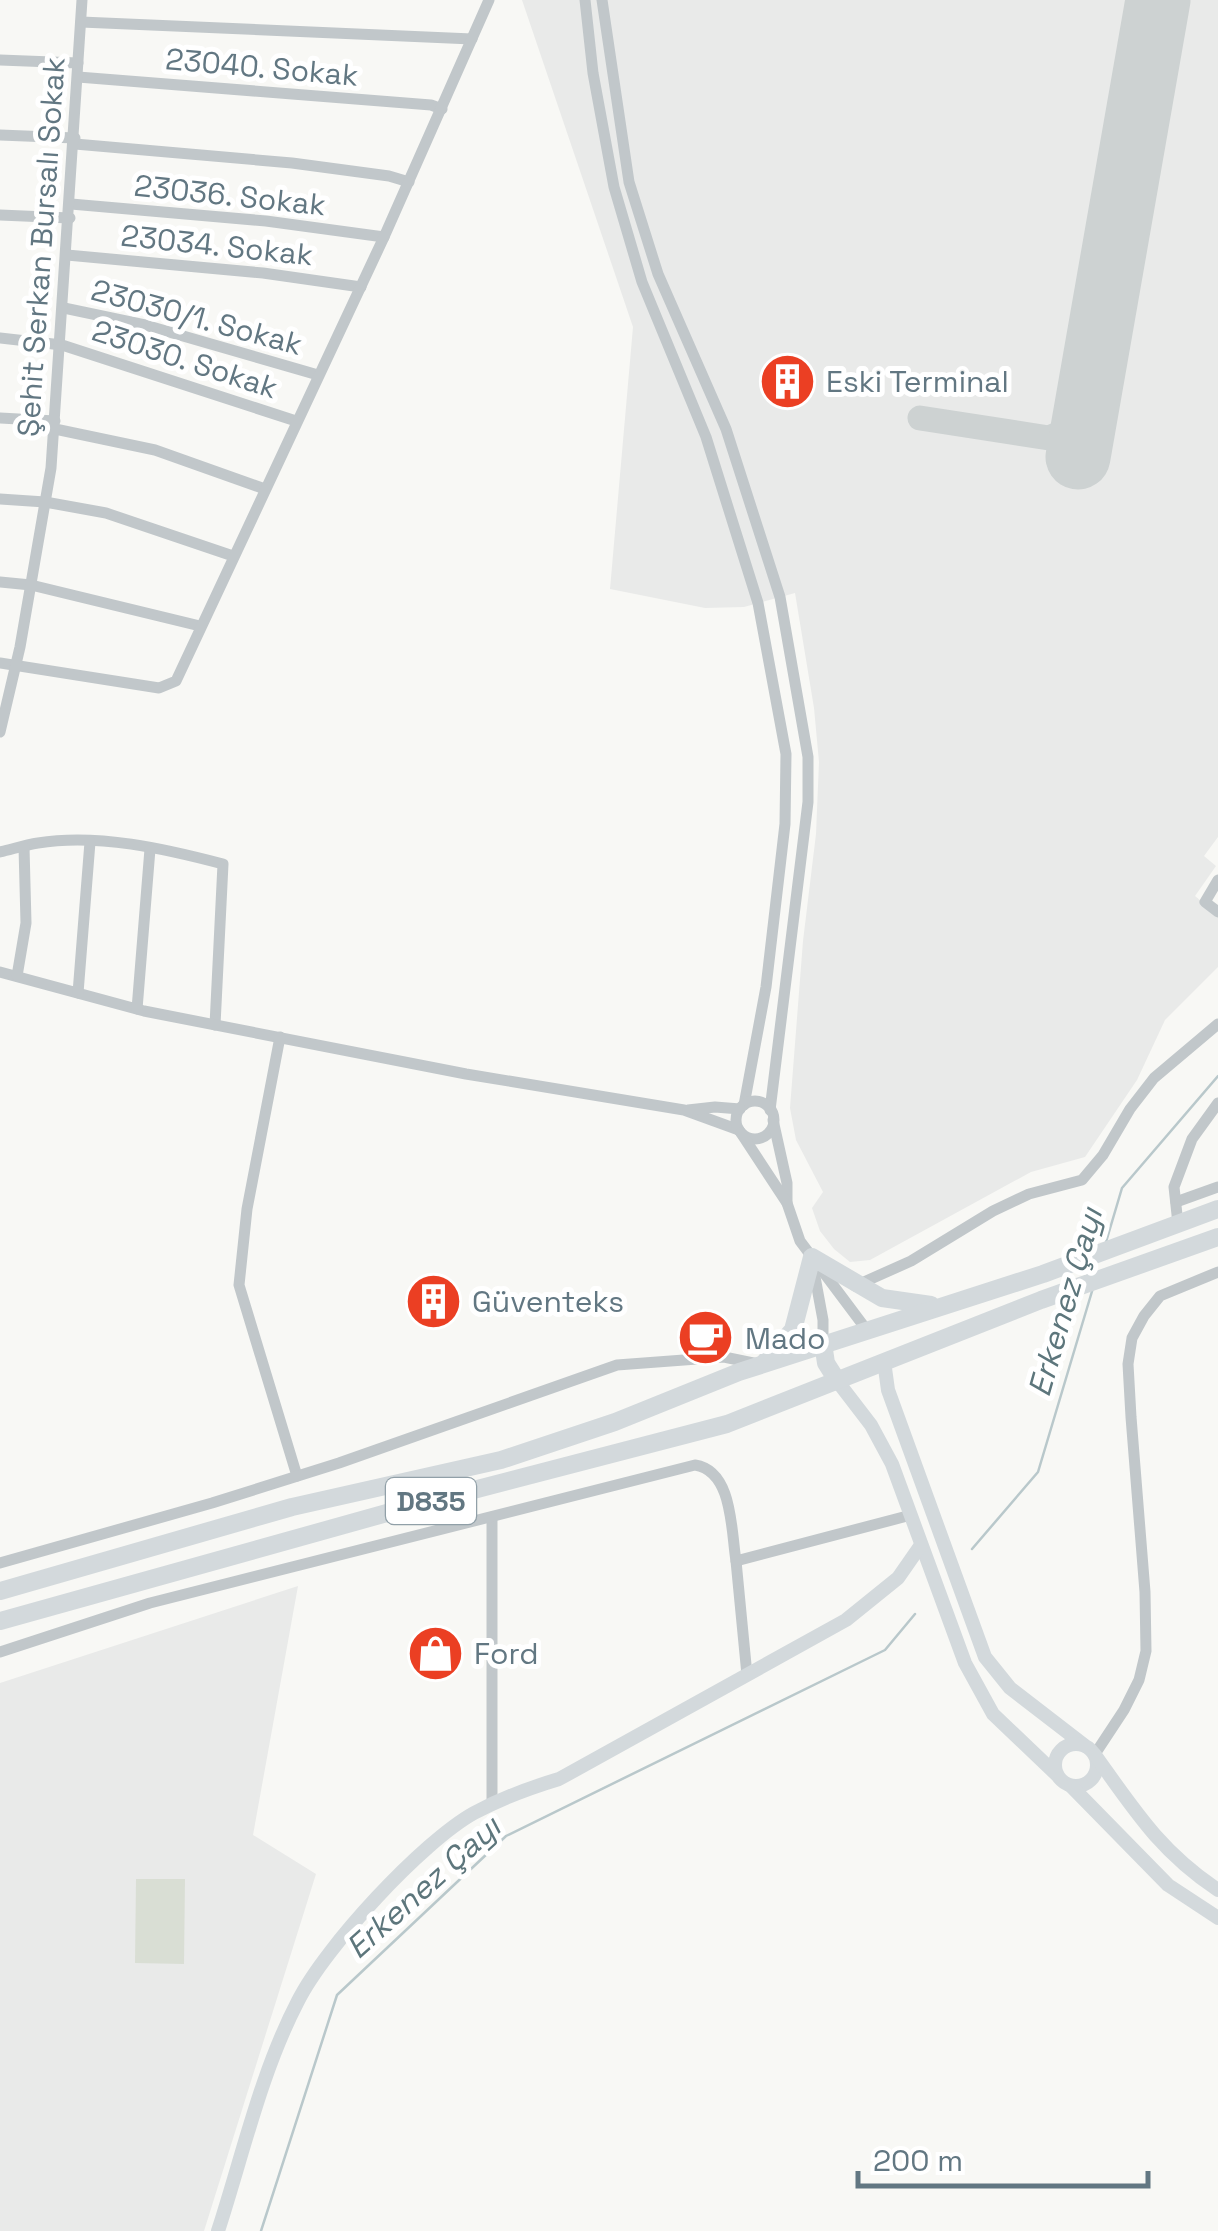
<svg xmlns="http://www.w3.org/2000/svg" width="1218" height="2231" font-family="'Space Grotesk',sans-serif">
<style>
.built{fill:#e9eae9}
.garden{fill:#d9ded4}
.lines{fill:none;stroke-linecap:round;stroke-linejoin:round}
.stream{stroke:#b9c8cb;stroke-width:2.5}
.taxiway{stroke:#cdd2d2;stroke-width:25}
.runway{stroke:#cdd2d2;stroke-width:65}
.minor{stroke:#c1c7ca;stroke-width:11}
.major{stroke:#d3d9dc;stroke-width:14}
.highway{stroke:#d3d9dc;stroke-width:18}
.labels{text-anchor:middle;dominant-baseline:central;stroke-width:10;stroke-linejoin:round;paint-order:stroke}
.shield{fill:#fff;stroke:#91a0a8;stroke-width:2.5}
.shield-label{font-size:28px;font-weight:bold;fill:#627782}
.street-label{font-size:30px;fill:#627782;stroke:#fff}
.poi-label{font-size:30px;fill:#627782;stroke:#fff;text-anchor:start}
.water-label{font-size:32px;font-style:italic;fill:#5d767c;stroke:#fff}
</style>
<rect width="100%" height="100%" fill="#f8f8f5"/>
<g class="built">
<path d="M522 0H1218V837L1204 856 1216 866 1195 896 1218 915V967L1165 1020 1137 1080 1085 1157 1031 1172 870 1260 850 1262 834 1249 820 1231 812 1208 823 1192 796 1140 790 1108 803 941 816 834 819 762 814 708 795 593 744 607 705 608 610 589 633 327Z"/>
<path d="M298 1586 253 1835 316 1874 204 2231H0V1683Z"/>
</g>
<path class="garden" d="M136 1879H185L184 1964 135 1963Z"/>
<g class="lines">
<g class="stream">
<path d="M1106 1242 1122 1188 1218 1076"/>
<path d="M972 1549 1038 1472 1093 1288"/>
<path d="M261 2231 337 1995 506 1836 885 1650 915 1614"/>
</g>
<path class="taxiway" d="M920 418 1049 438 1084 423"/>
<path class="runway" d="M1078 457 1158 0"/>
<g class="minor">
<path d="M585 0 593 73 614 187 642 282 706 437 758 603 786 754 785 824 766 987 744 1105"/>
<path d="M602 0 629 182 658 274 726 429 780 597 808 757V802L770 1110"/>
<path d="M81 22 472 39"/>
<path d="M0 60 78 63"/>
<path d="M78 77 431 105 442 109"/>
<path d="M0 135 75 138"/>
<path d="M75 144 292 163 389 176 409 182"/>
<path d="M71 204 266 221 384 237"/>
<path d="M0 215 70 218"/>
<path d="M67 255 263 273 361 287"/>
<path d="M64 308 145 325 318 375"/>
<path d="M0 338 62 345 296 421"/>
<path d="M0 418 55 421"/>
<path d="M55 429 155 450 265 489"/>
<path d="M0 499 45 502 106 513 233 556"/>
<path d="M0 582 31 585 200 626"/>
<path d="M0 663 159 688 176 681 384 237 489 0"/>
<path d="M0 732 20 647 51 468 82 0"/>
<path d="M0 852C13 849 25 845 38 843 97 833 166 849 223 864L215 1025"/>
<path d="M1218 880 1205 902 1218 912"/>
<path d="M0 972 144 1011 466 1074 684 1110 739 1130"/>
<path d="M17 976 26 923 24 847"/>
<path d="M78 993 90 842"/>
<path d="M137 1009 150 849"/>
<path d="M280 1037 247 1209 239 1285 297 1476"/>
<circle cx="755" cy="1120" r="19"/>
<path d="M688 1110 715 1107 740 1109"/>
<path d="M773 1120 787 1183V1203"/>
<path d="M741 1133 787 1203 800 1241 866 1329"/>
<path d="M1176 1202 1218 1187"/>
<path d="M1178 1224 1174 1187 1192 1139 1218 1103"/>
<path d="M813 1266 823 1320V1343"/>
<path d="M855 1286 911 1261 993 1211 1029 1194 1082 1180 1103 1155 1130 1109 1154 1078 1218 1024"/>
<path d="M492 1517V1805"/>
<path d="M736 1561 747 1675"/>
<path d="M0 1563 212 1503 339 1463 617 1365 724 1357 758 1364"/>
<path d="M0 1652 150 1603 695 1465C733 1471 731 1530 736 1561L911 1515"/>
<path d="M1095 1754 1124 1710 1139 1680 1146 1651 1145 1592 1131 1417 1128 1364 1132 1338 1144 1316 1160 1296 1218 1272"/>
</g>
<g class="major">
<path d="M884 1361 888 1390 985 1657 1010 1688 1084 1745"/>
<path d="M838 1382 871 1425 892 1464 965 1663 993 1714 1057 1775"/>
<circle cx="1076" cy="1765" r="21"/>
<path d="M1095 1755C1135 1811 1160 1851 1218 1890"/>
<path d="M1071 1786 1168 1885 1218 1918"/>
<path d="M218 2231C243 2154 261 2072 298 2001 325 1947 422 1842 474 1813 502 1798 529 1788 559 1779L846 1620 898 1578 921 1545"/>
</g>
<g class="highway">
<path d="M823 1343 826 1363 838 1382"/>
<path d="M765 1362 793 1330 812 1257 882 1298 931 1305"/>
<path d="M0 1591 292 1507 501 1460 615 1422 739 1372 1043 1274 1218 1209"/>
<path d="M0 1621 412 1506 727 1424 1041 1300 1218 1237"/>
</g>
</g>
<defs>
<symbol id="building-disc" viewBox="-11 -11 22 22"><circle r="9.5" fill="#eb3f23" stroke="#fff"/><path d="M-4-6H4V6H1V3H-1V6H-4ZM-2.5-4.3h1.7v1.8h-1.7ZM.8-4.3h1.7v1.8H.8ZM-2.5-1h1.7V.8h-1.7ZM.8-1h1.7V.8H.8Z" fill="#fff"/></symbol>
<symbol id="cafe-disc" viewBox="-11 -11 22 22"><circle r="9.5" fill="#eb3f23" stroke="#fff"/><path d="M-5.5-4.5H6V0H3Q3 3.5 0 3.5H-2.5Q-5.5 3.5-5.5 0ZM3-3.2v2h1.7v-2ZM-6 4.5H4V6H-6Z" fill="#fff"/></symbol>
<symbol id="shop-disc" viewBox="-11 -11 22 22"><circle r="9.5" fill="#eb3f23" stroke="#fff"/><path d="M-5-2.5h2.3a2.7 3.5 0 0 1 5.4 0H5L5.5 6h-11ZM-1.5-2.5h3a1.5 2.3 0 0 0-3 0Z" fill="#fff"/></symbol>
</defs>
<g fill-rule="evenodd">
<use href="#building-disc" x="756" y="350" width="63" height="63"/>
<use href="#building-disc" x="402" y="1270" width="63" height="63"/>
<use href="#cafe-disc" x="674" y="1306" width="63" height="63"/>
<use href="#shop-disc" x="404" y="1622" width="63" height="63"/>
</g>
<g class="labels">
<rect class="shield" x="386" y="1478" width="90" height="46" rx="8"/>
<g class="shield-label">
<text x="431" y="1501">D835</text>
</g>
<g class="street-label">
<text transform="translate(262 67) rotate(5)">23040. Sokak</text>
<text transform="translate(230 195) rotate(6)">23036. Sokak</text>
<text transform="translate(217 245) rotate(6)">23034. Sokak</text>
<text transform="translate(41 247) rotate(-86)">Şehit Serkan Bursalı Sokak</text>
<text transform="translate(197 317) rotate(15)">23030/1. Sokak</text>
<text transform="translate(185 359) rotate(18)">23030. Sokak</text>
</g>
<g class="poi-label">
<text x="826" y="381">Eski Terminal</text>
<text x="472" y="1301">Güventeks</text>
<text x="745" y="1338">Mado</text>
<text x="474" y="1653">Ford</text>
</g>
<g class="water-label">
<text transform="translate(1065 1302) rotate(-74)">Erkenez Çayı</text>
<text transform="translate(423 1887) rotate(-42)">Erkenez Çayı</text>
</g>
</g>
<path d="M858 2171v15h290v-15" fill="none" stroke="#627782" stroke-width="5"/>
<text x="873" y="2171" font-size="30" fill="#627782" stroke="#ffffff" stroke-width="8" paint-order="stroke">200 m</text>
</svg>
